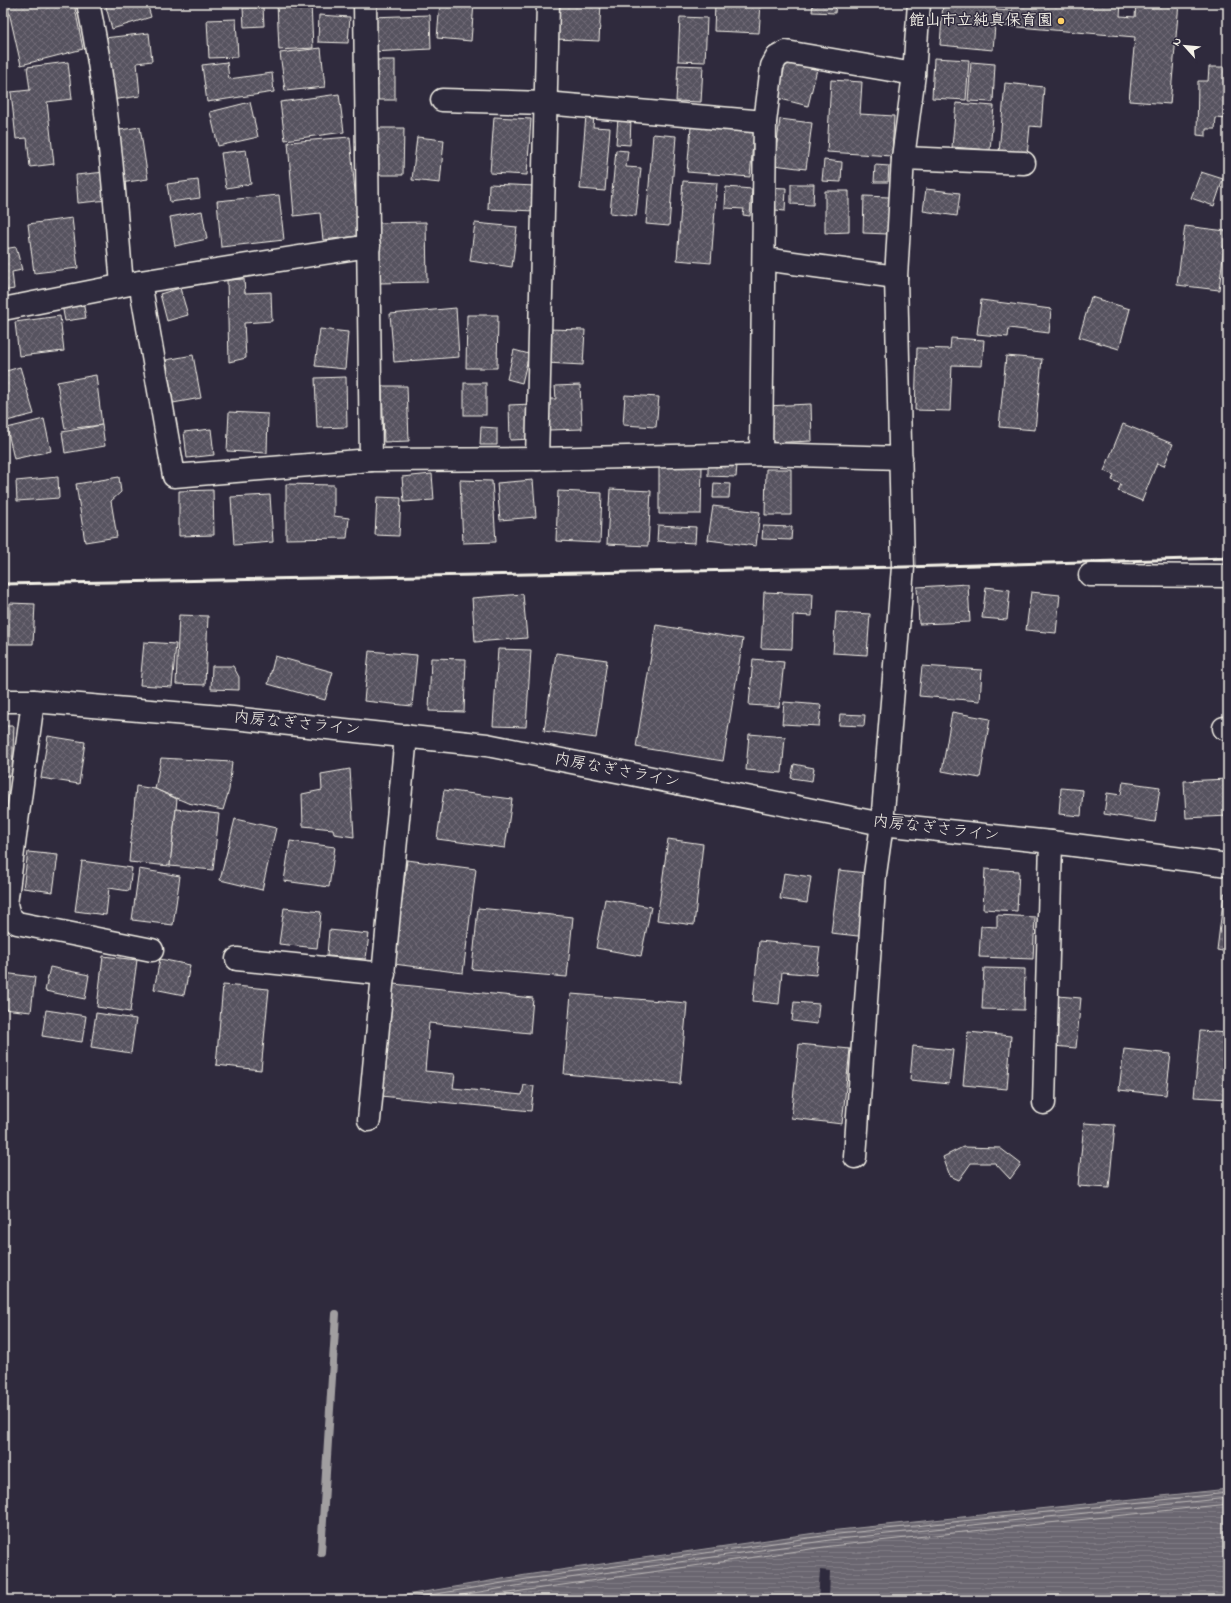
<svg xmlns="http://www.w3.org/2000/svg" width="1231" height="1603" font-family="'Indie Flower','Klee One',sans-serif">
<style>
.water{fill:url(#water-rules);stroke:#a19ea0}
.pier{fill:#2f2a3d}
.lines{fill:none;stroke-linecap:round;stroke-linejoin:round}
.shore{stroke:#bdb9b8;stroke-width:1}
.stream{stroke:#a19ea0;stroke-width:8}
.building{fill:url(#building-cross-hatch);stroke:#f4f1e8}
.minor-casing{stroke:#f4f1e8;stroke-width:25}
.minor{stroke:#2f2a3d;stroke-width:22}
.rail{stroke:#f4f1e8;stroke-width:3}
.poi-dot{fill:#ffd166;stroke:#2f2a3d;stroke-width:1.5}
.labels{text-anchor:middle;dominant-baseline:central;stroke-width:3;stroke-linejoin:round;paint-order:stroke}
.poi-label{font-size:16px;font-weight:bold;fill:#f4f1e8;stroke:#2f2a3d;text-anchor:end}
.street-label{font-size:16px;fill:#f4f1e8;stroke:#2f2a3d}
</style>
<defs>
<pattern id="water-rules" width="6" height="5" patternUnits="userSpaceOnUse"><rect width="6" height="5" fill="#6a6670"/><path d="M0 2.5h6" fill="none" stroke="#807c84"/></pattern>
<pattern id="building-cross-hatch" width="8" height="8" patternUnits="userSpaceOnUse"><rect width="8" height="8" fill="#56525f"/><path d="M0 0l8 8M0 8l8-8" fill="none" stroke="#6f6b76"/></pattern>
</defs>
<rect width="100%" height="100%" fill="#2f2a3d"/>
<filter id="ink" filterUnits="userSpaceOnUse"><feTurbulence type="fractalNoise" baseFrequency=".025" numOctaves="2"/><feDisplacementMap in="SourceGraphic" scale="8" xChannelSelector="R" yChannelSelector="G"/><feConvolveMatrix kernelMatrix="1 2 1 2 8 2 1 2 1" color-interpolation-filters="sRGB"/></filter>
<g filter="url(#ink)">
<path class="water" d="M1228 1489V1600H376L526 1575 829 1531Z"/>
<path class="pier" d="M820 1570 830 1571 829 1600H818Z"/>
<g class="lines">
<g class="shore">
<path d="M400 1600 527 1579 829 1535 1228 1493"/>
<path d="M431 1600 528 1584 830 1540 1228 1498"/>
<path d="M467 1600 528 1590 831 1546 1228 1504"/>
</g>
<path class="stream" d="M321 1552 336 1314"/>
</g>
<g class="building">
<path d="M7 3H74L83 49 21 65Z"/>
<path d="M105 3H147L151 17 112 29Z"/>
<path d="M277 3H311L313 48 279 50Z"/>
<path d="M440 3H474L471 41 437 38Z"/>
<path d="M558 3H601L599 41 556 39Z"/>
<path d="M715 3H761L759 33 714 31Z"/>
<path d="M813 3H836L835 13 812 12Z"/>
<path d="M943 3H996V10L1012 11 1013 3H1121L1120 16 1135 17 1136 3H1179L1170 104 1129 101 1135 37 995 25 993 50 940 45Z"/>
<path d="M263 7 264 26 244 27 243 8Z"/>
<path d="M319 15 350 17 348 43 318 42Z"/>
<path d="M430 15 431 49 371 52 370 17Z"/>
<path d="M680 17 707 18 705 62 678 61Z"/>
<path d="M236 19 238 57 209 58 207 20Z"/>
<path d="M149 33 152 61 137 63 140 96 111 100 104 38Z"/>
<path d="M321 48 325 87 285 91 280 53Z"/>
<path d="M787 58 818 65 808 106 777 98Z"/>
<path d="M934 58 969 60 966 100 932 98Z"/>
<rect x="372" y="60" width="23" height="40"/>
<path d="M68 62 72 99 47 102 54 164 30 167 27 138 16 139 11 92 30 90 27 67Z"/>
<path d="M227 62 229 79 272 73 274 92 207 102 202 65Z"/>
<path d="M971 62 995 64 993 102 968 101Z"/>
<path d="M678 65 703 66 701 102 676 101Z"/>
<path d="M1209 67H1228V119L1216 118 1215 129H1206V136L1197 135 1198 81H1208Z"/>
<path d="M831 80 862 82 860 114 894 116 892 156 827 152Z"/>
<path d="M1005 83 1044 87 1041 127 1030 126 1027 156 999 153Z"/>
<path d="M339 94 344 132 285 140 280 102Z"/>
<path d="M250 102 258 137 218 146 210 112Z"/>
<path d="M956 103 994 106 990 150 952 147Z"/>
<path d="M586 115 594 116 593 127 610 128 605 191 580 189Z"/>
<path d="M494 117 531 119 527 175 490 173Z"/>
<path d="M618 118H631L630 145 616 144Z"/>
<path d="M780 119 812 123 806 169 774 165Z"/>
<path d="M140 127 148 179 120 183 113 131Z"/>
<path d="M691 127 754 132 750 177 687 172Z"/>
<path d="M373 128H404L403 175H373Z"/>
<path d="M653 134 676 136 669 226 646 224Z"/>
<path d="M350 137 359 236 323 240 320 213 294 216 288 142Z"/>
<path d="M417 137 444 140 440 183 412 180Z"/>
<path d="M246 150 251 184 226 188 221 153Z"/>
<path d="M616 150 628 151 626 167 641 168 636 216 610 213Z"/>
<path d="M824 160 842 162 841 182 822 181Z"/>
<path d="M875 165 889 166 888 182H874Z"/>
<path d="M105 172 108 200 78 203 76 175Z"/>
<path d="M1201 172 1223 179 1214 206 1191 198Z"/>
<path d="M198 180 200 198 170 202 167 184Z"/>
<path d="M683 181 717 183 711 263 677 260Z"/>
<path d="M489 184 536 186 535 211 488 209Z"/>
<path d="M791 184H814L813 205 791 204Z"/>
<path d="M726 187 752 189 750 216 743 215 744 209 725 208Z"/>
<path d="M766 187 786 188 785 211 765 209Z"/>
<path d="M926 189 960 193 957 216 923 211Z"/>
<path d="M825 191H849V232L825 233Z"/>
<path d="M279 195 284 240 221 247 217 201Z"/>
<path d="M864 196 889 197 888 234 863 233Z"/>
<path d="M202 211 207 239 175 246 170 217Z"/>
<path d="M72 218 78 268 34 273 28 224Z"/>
<path d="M426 222 427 282 379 283 378 223Z"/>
<path d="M475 223 517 227 512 267 470 261Z"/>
<path d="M1185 226 1226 231 1219 290 1177 285Z"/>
<path d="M16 247 22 270 12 272 14 289 3 291V249Z"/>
<path d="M244 279 245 293 271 292 272 321 244 323 246 358 229 362 227 280Z"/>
<path d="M180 288 188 315 167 321 160 294Z"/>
<path d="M1091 297 1130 309 1119 349 1079 337Z"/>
<path d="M981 300 1051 309 1049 333 1009 328 1008 337 977 334Z"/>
<path d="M83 301 86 318 65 321 62 305Z"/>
<path d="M456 308 459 357 394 362 390 314Z"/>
<path d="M467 315H498L497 368H466Z"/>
<path d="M60 316 64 351 19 356 15 322Z"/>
<path d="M320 329 348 332 345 369 315 366Z"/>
<path d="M547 329 585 330 583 365 546 363Z"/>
<path d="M951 338 984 340 982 366 952 365 950 411 915 410 917 348 950 349Z"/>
<path d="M514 350 529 354 522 383 507 379Z"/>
<path d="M193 355 201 398 173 403 166 360Z"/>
<path d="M1006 356 1042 359 1035 430 999 427Z"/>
<path d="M20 367 34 414 3 422V372Z"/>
<path d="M96 375 102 425 65 429 57 382Z"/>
<path d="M346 377 347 427 317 428 315 378Z"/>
<rect x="464" y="383" width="22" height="32"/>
<path d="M580 385 582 429 549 430 548 399H556L555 386Z"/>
<path d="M382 386H407L409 441 384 442Z"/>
<path d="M625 395 659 397 656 427 623 425Z"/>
<path d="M532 404 533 439 510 440 509 405Z"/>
<path d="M811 404 812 441 767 443 765 406Z"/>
<path d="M229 412 268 414 267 453 227 451Z"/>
<path d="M44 419 51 451 14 459 7 428Z"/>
<path d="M1123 424 1173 444 1164 466 1157 463 1142 501 1118 491 1121 484 1112 480 1114 475 1104 471Z"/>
<path d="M102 425 105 446 65 453 62 432Z"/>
<path d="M481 427 497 428V445H480Z"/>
<path d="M211 429 214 455 187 458 184 432Z"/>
<path d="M708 464 737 465 736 477 708 476Z"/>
<path d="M659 467H702L701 514H659Z"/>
<path d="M766 469H791V515H765Z"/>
<path d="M432 474 434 500 404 502 402 477Z"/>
<path d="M58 477 59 498 17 501 16 481Z"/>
<path d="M119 477 121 492 111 501 117 537 85 542 76 484Z"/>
<path d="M460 480 492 481 496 542 463 543Z"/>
<path d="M533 480 536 517 500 520 497 483Z"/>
<path d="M714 483 730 484 729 498H713Z"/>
<path d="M286 484 334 485V516L349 518 347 538 286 539Z"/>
<path d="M610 489 651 491 648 546 607 544Z"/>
<path d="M213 490 214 535 179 536V491Z"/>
<path d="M558 491 602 493 600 543 556 541Z"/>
<path d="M270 495 273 542 234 545 231 497Z"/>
<path d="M377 497 401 498 399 536 375 535Z"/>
<path d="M713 506 760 512 756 546 708 540Z"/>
<path d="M658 525 696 527 695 543 657 541Z"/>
<path d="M763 526 792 527 791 540 762 539Z"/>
<path d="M968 584 970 622 919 624 917 587Z"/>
<path d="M986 587 1010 590 1007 620 982 618Z"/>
<path d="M764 592 813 594 812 616 793 615 792 649 761 648Z"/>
<path d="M1031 592 1060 595 1056 633 1026 630Z"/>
<path d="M523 594 527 638 475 642 472 598Z"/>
<path d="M10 603 35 604 33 644H9Z"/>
<path d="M836 612 870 614 867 655 833 653Z"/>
<path d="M179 615 208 616 205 685 176 684Z"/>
<path d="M656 625 743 639 723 761 636 747Z"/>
<path d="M144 642 176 644 172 687 140 685Z"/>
<path d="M498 649 531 650 526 727 493 726Z"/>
<path d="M369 651 417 655 412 706 364 701Z"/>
<path d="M556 653 607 660 596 738 544 731Z"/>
<path d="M275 656 333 672 325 700 268 684Z"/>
<path d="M431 658 466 659 464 712 429 711Z"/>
<path d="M753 659 784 662 779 707 749 705Z"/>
<path d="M212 666H233L239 677V690L211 689Z"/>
<path d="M922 666 982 670 980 701 919 696Z"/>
<path d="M784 702 821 705 819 726 782 724Z"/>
<path d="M952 712 990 719 980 778 942 771Z"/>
<path d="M840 714 865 715 864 726 839 725Z"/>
<path d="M3 726H14L12 776H3Z"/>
<path d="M749 734 785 737 782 773 746 770Z"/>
<path d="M48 736 85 742 79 784 41 778Z"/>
<path d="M161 758 232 762 229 790 223 810 188 803 155 789Z"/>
<path d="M794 764 814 768 812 781 791 778Z"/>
<path d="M350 769 354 837 334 834 333 829 303 826 302 794 322 790 321 774Z"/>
<path d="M1228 779V816L1186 818 1184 781Z"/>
<path d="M1123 782 1160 787 1155 822 1104 814 1107 793 1121 795Z"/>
<path d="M136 786 155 789 177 799 170 866 129 862Z"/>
<path d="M1061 788 1083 790 1081 816 1059 814Z"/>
<path d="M444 790 512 799 505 848 437 839Z"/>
<path d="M176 809 219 814 213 870 170 866Z"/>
<path d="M235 819 276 828 262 890 220 880Z"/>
<path d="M668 839 703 844 694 925 657 920Z"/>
<path d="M290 841 335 847 329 887 284 881Z"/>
<path d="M28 852 58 855 53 892 23 888Z"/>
<path d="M407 860 476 869 463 973 394 964Z"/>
<path d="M82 861 132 868 129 891 109 888 106 915 75 911Z"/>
<path d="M139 869 180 876 173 925 132 920Z"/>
<path d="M985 869 1019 871 1017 911 983 909Z"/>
<path d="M839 870 875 874 867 937 831 933Z"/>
<path d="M784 873 811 877 807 903 780 899Z"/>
<path d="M1224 893 1228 894V952L1217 950Z"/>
<path d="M605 899 651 907 641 956 596 948Z"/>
<path d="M284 908 321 912 317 948 279 944Z"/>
<path d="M478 908 573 917 567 977 472 969Z"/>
<path d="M997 915 1035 917 1033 959 979 957 981 926 997 927Z"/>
<path d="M329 930 369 934 366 959 327 956Z"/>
<path d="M759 941 820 947 816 975 782 972 779 1004 753 1001Z"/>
<path d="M103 956 137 960 130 1012 97 1007Z"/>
<path d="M160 959 190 965 184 995 154 989Z"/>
<path d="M50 967 89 975 85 999 45 991Z"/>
<path d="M984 968 1025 969 1024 1010 982 1009Z"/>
<path d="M3 973 35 977 31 1012 3 1009Z"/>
<path d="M393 984 533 998 530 1033 429 1023 425 1071 455 1074 453 1088 522 1095 524 1085 534 1086 531 1111 381 1096Z"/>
<path d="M223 985 269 989 261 1070 216 1065Z"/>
<path d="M571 994 687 1003 680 1084 564 1074Z"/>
<path d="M1058 996 1081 998 1076 1048 1053 1046Z"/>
<path d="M794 1002 819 1004 817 1024 792 1021Z"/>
<path d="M46 1010 86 1016 82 1042 42 1036Z"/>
<path d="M96 1013 136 1019 131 1053 91 1047Z"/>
<path d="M1200 1031 1228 1033V1099L1194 1097Z"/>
<path d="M968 1032 1011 1036 1007 1089 963 1085Z"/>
<path d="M799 1044 850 1049 842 1124 791 1118Z"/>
<path d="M913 1046 953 1050 949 1084 910 1080Z"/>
<path d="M1124 1049 1171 1054 1166 1095 1119 1090Z"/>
<path d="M1084 1123 1115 1125 1109 1188 1078 1186Z"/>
<path d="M963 1147 1000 1148 1021 1164 1010 1179 995 1163H971L959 1180 950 1176 943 1157Z"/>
</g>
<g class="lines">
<defs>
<g id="minor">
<path d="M88 3C108 96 114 191 122 285"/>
<path d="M365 3 371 460"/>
<path d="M442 100 545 103 765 122"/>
<path d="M903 158 1024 163"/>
<path d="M764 259 896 277"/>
<path d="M140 282 369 246"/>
<path d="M3 309 140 282 174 476 371 460 537 459 761 454 901 458"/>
<path d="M761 454 765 122 772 66 777 57 786 52 914 74"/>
<path d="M537 459 548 3"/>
<path d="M1090 575 1228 576"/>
<path d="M3 701H33L233 718 487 745 882 824 1051 842 1228 865"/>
<path d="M33 701 6 904 9 916 17 923 152 950"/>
<path d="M1224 728 1228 729"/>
<path d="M237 959 384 974"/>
<path d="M1044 1103 1051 842"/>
<path d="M369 1120 406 736"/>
<path d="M855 1157 875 874 882 824 903 567 896 277 903 158 914 74 919 3"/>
</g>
</defs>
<use href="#minor" class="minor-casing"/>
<use href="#minor" class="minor"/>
<path class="rail" d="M3 584 903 567 1228 558"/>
</g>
</g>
<circle class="poi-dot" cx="1061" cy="21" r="4"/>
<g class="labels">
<g class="poi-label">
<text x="1053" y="21">館山市立純真保育園</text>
</g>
<g class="street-label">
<text transform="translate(297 724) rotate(6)">内房なぎさライン</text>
<text transform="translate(617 771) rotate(11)">内房なぎさライン</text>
<text transform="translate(936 829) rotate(7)">内房なぎさライン</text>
</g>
</g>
<rect width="1231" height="1603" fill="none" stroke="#2f2a3d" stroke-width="16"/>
<rect x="8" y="8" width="1215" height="1587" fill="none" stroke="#f4f1e8" stroke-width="1.5" filter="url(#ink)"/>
<g transform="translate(1185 46) rotate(297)" stroke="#2f2a3d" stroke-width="3" paint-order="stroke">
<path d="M0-3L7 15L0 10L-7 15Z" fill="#f4f1e8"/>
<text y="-6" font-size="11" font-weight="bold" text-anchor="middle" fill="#f4f1e8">N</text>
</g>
</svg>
